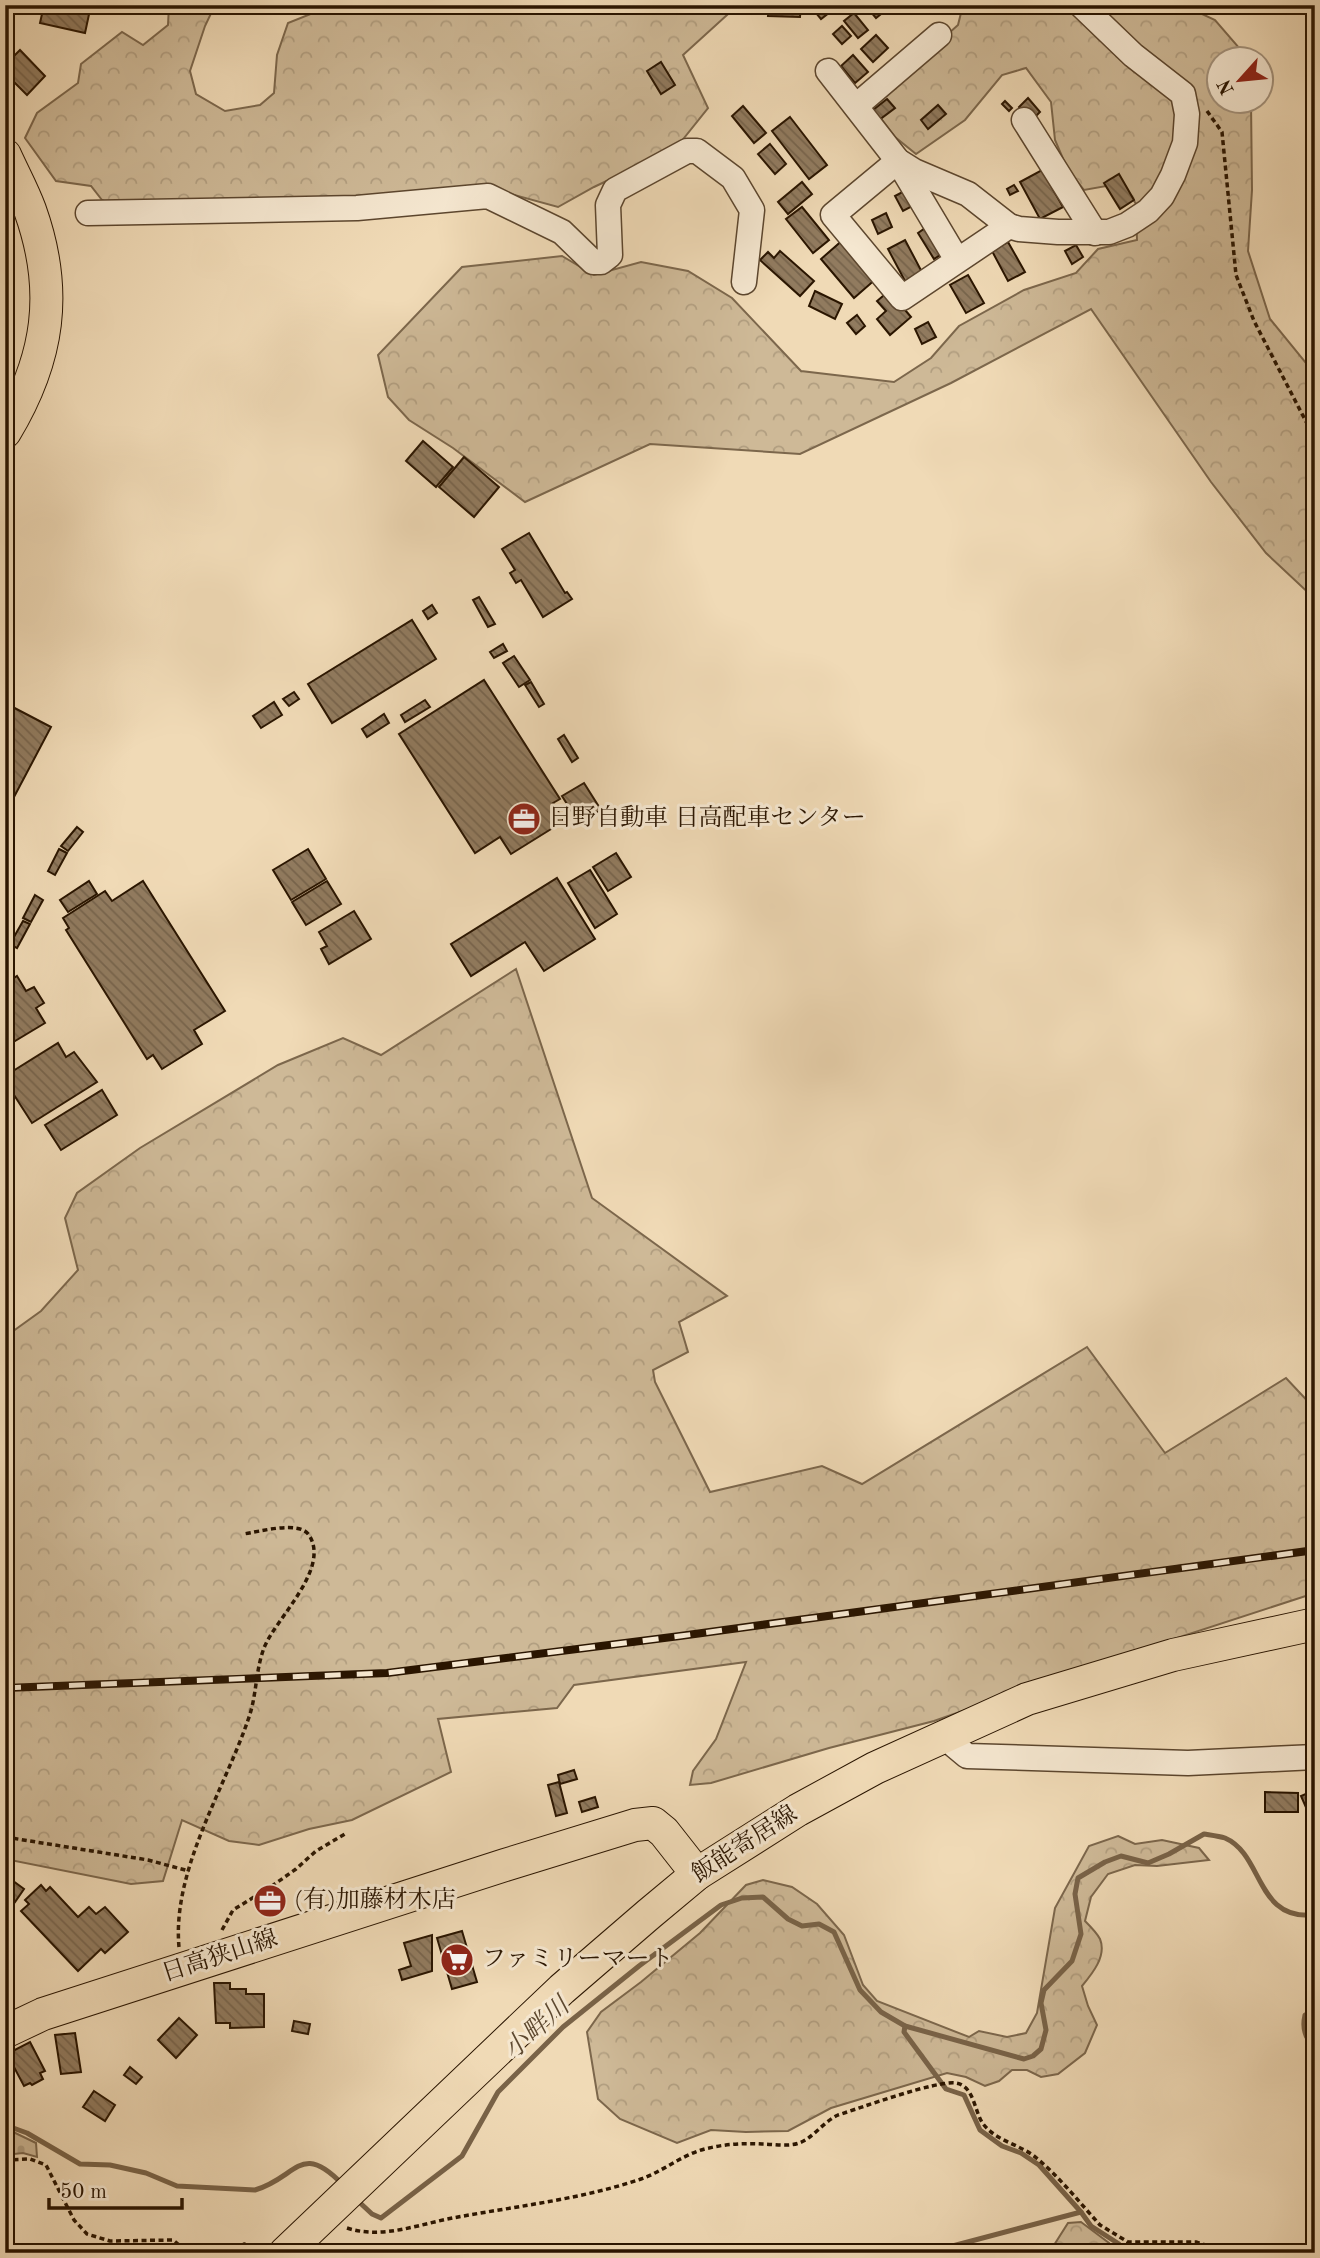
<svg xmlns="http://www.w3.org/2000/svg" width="1320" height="2258" font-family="'Old Standard TT','Noto Serif JP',serif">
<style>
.forest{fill:url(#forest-crowns);stroke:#7c674c;stroke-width:2}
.cemetery{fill:url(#cemetery-stones);stroke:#7c674c;stroke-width:2}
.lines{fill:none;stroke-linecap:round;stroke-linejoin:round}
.stream{stroke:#796348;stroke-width:5}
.building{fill:url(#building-back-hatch);stroke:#2a1500;stroke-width:2}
.minor-casing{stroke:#5c462e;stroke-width:27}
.major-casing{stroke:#2a1500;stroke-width:34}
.path{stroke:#2a1500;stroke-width:3.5;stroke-dasharray:5 3.5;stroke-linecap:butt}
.minor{stroke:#f5e7d0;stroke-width:24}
.major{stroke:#f0dab6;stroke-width:32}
.rail-casing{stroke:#2a1500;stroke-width:8}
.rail{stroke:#f5e7d0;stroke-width:5;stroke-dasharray:16;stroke-linecap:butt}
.labels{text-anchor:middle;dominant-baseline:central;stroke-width:6;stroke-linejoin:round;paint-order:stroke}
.poi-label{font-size:24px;fill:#2a1500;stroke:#f5e7d0;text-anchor:start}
.street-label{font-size:24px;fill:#2a1500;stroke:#f5e7d0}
.water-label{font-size:26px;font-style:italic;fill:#5e4930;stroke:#f5e7d0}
</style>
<defs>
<pattern id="forest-crowns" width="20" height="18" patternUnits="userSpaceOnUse" patternTransform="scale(1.75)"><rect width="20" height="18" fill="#ceb997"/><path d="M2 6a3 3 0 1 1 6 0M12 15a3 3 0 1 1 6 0" fill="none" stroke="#b19e80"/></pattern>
<pattern id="cemetery-stones" width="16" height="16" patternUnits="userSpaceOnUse" patternTransform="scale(1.75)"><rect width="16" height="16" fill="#ceb997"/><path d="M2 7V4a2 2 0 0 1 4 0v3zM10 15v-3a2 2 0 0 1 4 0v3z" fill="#b19e80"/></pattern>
<pattern id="building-back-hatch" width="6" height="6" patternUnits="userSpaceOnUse" patternTransform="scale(1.75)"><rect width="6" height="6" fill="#917b5f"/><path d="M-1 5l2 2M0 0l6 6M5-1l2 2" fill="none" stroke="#77644c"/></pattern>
</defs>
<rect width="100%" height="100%" fill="#f0dab6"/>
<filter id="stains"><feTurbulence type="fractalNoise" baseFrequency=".00286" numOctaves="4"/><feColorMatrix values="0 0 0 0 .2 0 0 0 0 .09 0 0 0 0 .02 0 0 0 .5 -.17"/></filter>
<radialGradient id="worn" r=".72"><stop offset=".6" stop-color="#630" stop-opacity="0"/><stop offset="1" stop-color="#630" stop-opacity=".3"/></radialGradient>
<g class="forest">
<path d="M169 5H215L205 26 190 71 196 94 225 111 260 105 274 93 277 55 288 23 333 5H738L683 55 708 108 676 148 594 187 558 207 482 186 334 198 115 206 102 200 91 186 56 181 25 138 37 113 78 83 81 64 122 32 143 45 168 25Z"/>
<path d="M963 5H1183L1215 20 1247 57V59L1218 60V102H1251L1252 190 1248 251 1270 319 1315 374V599L1266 553 1211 482 1091 309 951 383 800 454 650 444 525 502 453 448 409 420 388 397 378 355 462 267 562 256 594 275 641 262 688 271 732 298 801 371 894 382 931 358 959 326 1024 290 1076 273 1098 249 1137 240 1136 204 1123 183 1084 190 1067 168 1055 140 1051 102 1026 68 1002 75 965 120 916 154 895 137 870 104 958 25Z"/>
<path d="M516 969 592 1198 727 1296 679 1322 688 1352 653 1370 655 1382 710 1492 822 1466 862 1484 1087 1347 1165 1453 1286 1378 1315 1409V1593L1094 1665 934 1721 829 1748 711 1783 690 1785 693 1771 716 1739 746 1662 574 1685 557 1708 438 1719 451 1772 352 1820 309 1829 259 1845 229 1841 182 1820 163 1881 131 1884 5 1859V1337L41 1311 78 1270 65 1218 77 1193 140 1148 278 1065 343 1038 381 1055Z"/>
<path d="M1118 1836 1135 1844 1162 1840 1199 1848 1209 1860 1157 1866 1135 1865 1108 1874 1091 1897 1085 1921C1090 1926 1097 1933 1100 1939 1107 1956 1092 1974 1082 1986L1088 2006 1097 2025 1085 2053 1058 2074 1041 2077 1027 2070H1012L999 2081 985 2086 966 2077 947 2073 831 2108 788 2131 746 2132 711 2130 677 2143 620 2119 598 2099 587 2032 601 2012 641 1982 700 1933 746 1885 763 1880 792 1887 817 1904 844 1935 863 1985 877 2001 969 2037 979 2031 1007 2037 1026 2033 1037 2013 1055 1908 1089 1846Z"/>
<path d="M1081 2222 1109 2243 1108 2253H1049L1068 2223Z"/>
</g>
<path class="cemetery" d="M5 2128 36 2143 37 2157 23 2153 5 2155Z"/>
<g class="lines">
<g class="stream">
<path d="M1315 2011 1305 2015C1302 2028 1304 2038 1315 2047"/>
<path d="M905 2026 904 2032 946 2089 964 2095 980 2130 1002 2146 1021 2153 1039 2165 1081 2212"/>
<path d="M5 2125 27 2133 80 2164 110 2165 146 2173 177 2186 255 2190C297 2178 300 2140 343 2185"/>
<path d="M357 2200 372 2214 381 2218 462 2156 498 2092 563 2027 639 1966 721 1905 742 1898 763 1897 788 1919 802 1926 819 1924 834 1932 860 1990 881 2012 905 2026 1024 2059 1033 2056 1041 2049 1046 2030 1041 2003 1044 1990 1072 1961 1081 1934 1075 1894 1078 1878 1105 1862 1121 1856 1148 1863 1169 1854 1204 1834C1210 1835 1219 1836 1225 1838 1264 1855 1255 1921 1315 1915"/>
<path d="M926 2253 1081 2212 1091 2226 1119 2244 1118 2253"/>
</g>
</g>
<g class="building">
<path d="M44 5H91L85 33 40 23Z"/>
<path d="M769 5H801L800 17 768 16Z"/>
<path d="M827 5H831L834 9 821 19 816 13Z"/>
<path d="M865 5H883L886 10 876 18Z"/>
<path d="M854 13 868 30 858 38 844 21Z"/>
<path d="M842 26 851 36 842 44 833 34Z"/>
<path d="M876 35 888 48 873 62 861 49Z"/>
<path d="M20 50 45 76 27 95 5 73V65Z"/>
<path d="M853 55 868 72 855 83 841 66Z"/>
<path d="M661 62 675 85 661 94 647 71Z"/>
<path d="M1028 98 1040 112 1031 121 1019 107Z"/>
<path d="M887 99 895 108 875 123 868 114Z"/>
<path d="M1005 101 1012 108 1009 111 1002 104Z"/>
<path d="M938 105 946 114 928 129 921 120Z"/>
<path d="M743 106 766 133 754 143 732 116Z"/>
<path d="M790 117 827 165 809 179 772 131Z"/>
<path d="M770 144 786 164 775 174 758 154Z"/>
<path d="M1042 170 1063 207 1040 219 1020 182Z"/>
<path d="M1119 174 1134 200 1120 209 1104 183Z"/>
<path d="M802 182 812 194 788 214 778 202Z"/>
<path d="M1014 185 1018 191 1010 195 1007 189Z"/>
<path d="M910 188 918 203 903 211 895 196Z"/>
<path d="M802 207 829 240 813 253 786 219Z"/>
<path d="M886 213 892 227 878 234 872 220Z"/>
<path d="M931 224 948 250 934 259 918 233Z"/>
<path d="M844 239 877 278 854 298 821 259Z"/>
<path d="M905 240 923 274 906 283 888 249Z"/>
<path d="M1008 242 1025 272 1008 281 992 251Z"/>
<path d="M1076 245 1083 257 1072 264 1065 251Z"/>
<path d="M780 251 814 281 800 296 760 260 768 252 774 258Z"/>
<path d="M968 275 984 303 966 313 950 285Z"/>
<path d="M815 291 842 304 835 319 809 306Z"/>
<path d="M889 291 911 317 890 335 877 319 886 311 877 301Z"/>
<path d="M857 315 865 326 856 334 847 323Z"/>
<path d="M928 322 936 337 922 344 915 329Z"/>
<path d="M423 441 453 467 436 487 406 461Z"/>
<path d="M464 457 499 487 474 517 439 487Z"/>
<path d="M529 533 565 593 567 592 572 599 543 617 521 580 516 583 510 573 515 570 502 549Z"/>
<path d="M479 597 495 624 488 627 473 600Z"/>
<path d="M432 605 437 613 428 619 423 611Z"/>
<path d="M412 620 436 659 332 723 308 684Z"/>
<path d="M503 644 507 651 494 658 490 652Z"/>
<path d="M514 656 530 680 519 687 503 663Z"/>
<path d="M484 680 560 799 553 803 564 821 511 854 500 837 475 853 399 734Z"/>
<path d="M531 682 544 704 539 707 525 685Z"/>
<path d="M294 692 299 699 289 706 283 699Z"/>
<path d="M425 700 430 707 405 722 401 715Z"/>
<path d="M274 702 282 715 261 728 253 716Z"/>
<path d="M5 703 51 727 5 814Z"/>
<path d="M384 714 389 723 367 737 362 729Z"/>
<path d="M564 735 578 758 572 762 558 739Z"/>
<path d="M584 783 601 810 579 823 562 796Z"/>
<path d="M77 827 83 832 68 851 61 846Z"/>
<path d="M59 849 67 853 55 875 48 871Z"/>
<path d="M308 849 326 879 291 900 273 870Z"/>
<path d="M616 853 631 877 608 891 593 867Z"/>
<path d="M590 870 617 914 595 928 568 883Z"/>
<path d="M557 878 595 939 544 971 525 942 471 976 451 944Z"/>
<path d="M89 881 97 894 68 912 60 900Z"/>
<path d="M143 881 225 1011 194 1030 202 1044 162 1069 153 1055 147 1059 66 930 69 928 63 918 105 891 112 901Z"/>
<path d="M327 881 341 904 306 925 292 902Z"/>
<path d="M35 895 43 900 31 922 23 918Z"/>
<path d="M354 911 371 939 329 964 321 949 327 946 319 932Z"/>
<path d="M23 921 30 924 17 948 10 944Z"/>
<path d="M17 976 26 991 34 987 44 1003 36 1008 45 1023 5 1047V984Z"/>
<path d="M58 1043 66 1057 74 1052 97 1082 32 1123 5 1081V1076Z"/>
<path d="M102 1090 117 1115 61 1150 45 1125Z"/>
<path d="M574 1770 577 1779 560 1784 558 1775Z"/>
<path d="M559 1782 567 1813 556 1816 548 1785Z"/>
<path d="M1315 1790V1809L1308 1812 1301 1796Z"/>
<path d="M1265 1792 1298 1793V1812H1265Z"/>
<path d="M595 1797 598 1807 582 1812 579 1802Z"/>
<path d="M5 1875 24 1889 15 1902 5 1895Z"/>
<path d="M41 1885 46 1891 50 1887 78 1917 89 1907 96 1914 105 1907 128 1932 105 1953 101 1949 78 1971 21 1911 29 1904 25 1900Z"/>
<path d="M462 1931 477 1982 452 1989 437 1938Z"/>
<path d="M432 1935V1971L402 1980 399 1970 411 1966 404 1943Z"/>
<path d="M214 1983H230V1989H246V1994H264V2027L230 2028V2023H216Z"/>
<path d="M179 2018 197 2035 176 2058 158 2040Z"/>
<path d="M294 2021 310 2024 308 2034 292 2031Z"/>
<path d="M75 2033 81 2072 61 2074 55 2035Z"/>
<path d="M30 2042 45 2071 40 2073 43 2079 32 2085 30 2083 24 2086 7 2054Z"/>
<path d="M130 2067 142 2077 136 2084 124 2075Z"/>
<path d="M94 2091 115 2105 105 2121 83 2107Z"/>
</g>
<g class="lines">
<defs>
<g id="minor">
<path d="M828 71 898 161 914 171 968 194 1009 226 1019 229 1058 232H1109L1127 225 1148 211 1162 196 1173 175 1185 143 1187 114 1183 94 1133 55 1081 5"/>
<path d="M856 106 939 35"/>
<path d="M1024 120 1095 233"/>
<path d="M88 213 357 208 488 196 562 232 593 262H601L610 255 608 205 615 190 687 151H697L733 178 752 210 744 282"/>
<path d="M957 260 898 161 833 215 902 298 1009 226"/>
<path d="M948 1733 955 1746 967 1756 1188 1763 1315 1757"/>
</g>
<g id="major">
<path d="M5 155C13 173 23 191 30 210 59 291 49 359 5 432"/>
<path d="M5 2032 43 2014 505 1865 635 1825 653 1823 664 1832 697 1874"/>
<path d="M285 2253 562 1989 649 1914 697 1874 798 1810 875 1768 1027 1699 1173 1655 1315 1624"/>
</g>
</defs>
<use href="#minor" class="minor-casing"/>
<use href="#major" class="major-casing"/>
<g class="path">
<path d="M1207 111 1222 132 1236 275 1254 321 1315 439"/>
<path d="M5 1837 148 1860 189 1871"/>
<path d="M222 1930 233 1910 272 1886 296 1869 316 1851 345 1834"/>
<path d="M179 1947C172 1871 224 1790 248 1720 257 1696 255 1672 264 1648 275 1619 331 1569 309 1535 299 1520 259 1532 243 1534"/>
<path d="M5 2160 30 2159 46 2165 74 2220 87 2234 110 2241 173 2240 189 2253"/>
<path d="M347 2228C383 2240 422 2223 458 2217 518 2206 582 2199 641 2179 664 2171 684 2153 709 2148 726 2144 744 2143 762 2144 774 2144 788 2147 799 2143 812 2139 823 2122 838 2115 860 2108 937 2080 956 2083 975 2086 974 2113 984 2125 997 2141 1018 2144 1034 2156 1057 2174 1080 2203 1100 2225L1128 2242H1196L1230 2253"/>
<path d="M236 2253 244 2244 252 2247 256 2253"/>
<path d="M1126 2253 1128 2242"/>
</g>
<use href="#minor" class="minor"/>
<use href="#major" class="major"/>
<defs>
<path id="rail" d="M5 1688 387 1673 680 1636 1315 1550"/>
</defs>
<use href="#rail" class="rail-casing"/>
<use href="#rail" class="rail"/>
</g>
<defs>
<symbol id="office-disc" viewBox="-11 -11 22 22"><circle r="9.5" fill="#8f2418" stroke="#f5e7d0"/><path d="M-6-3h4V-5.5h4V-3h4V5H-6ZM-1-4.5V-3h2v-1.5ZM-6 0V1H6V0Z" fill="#fff"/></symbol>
<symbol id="supermarket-disc" viewBox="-11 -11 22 22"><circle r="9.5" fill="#8f2418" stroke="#f5e7d0"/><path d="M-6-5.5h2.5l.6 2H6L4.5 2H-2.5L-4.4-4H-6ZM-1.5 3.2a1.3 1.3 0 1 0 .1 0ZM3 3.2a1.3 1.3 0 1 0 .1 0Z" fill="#fff"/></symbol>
</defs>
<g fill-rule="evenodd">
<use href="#office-disc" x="505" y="800" width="38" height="38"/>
<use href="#office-disc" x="251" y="1882" width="38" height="38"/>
<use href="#supermarket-disc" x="438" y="1941" width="38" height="38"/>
</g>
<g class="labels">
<g class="poi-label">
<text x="548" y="819">日野自動車 日高配車センター</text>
<text x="294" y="1901">(有)加藤材木店</text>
<text x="482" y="1960">ファミリーマート</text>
</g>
<g class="street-label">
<text transform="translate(745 1845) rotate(-33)">飯能寄居線</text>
<text transform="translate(220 1957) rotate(-18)">日高狭山線</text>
</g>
<g class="water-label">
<text transform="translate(537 2029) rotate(-42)">小畔川</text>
</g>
</g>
<rect width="1320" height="2258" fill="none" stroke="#f0dab6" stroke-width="28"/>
<rect x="7" y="7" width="1306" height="2244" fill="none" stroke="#2a1500" stroke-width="3.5"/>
<rect x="14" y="14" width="1292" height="2230" fill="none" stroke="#2a1500" stroke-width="2"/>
<g transform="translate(1240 80) rotate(243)"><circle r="33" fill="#f5e7d0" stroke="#a4937d" stroke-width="2"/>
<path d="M0-5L12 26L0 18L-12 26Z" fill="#8f2418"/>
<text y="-10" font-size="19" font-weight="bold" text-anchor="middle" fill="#2a1500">N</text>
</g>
<path d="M49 2198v10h133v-10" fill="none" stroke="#2a1500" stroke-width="3.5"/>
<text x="60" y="2198" font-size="21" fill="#2a1500" stroke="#f5e7d0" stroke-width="5" paint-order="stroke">50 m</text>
<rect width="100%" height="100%" filter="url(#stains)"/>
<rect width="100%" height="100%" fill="url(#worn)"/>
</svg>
